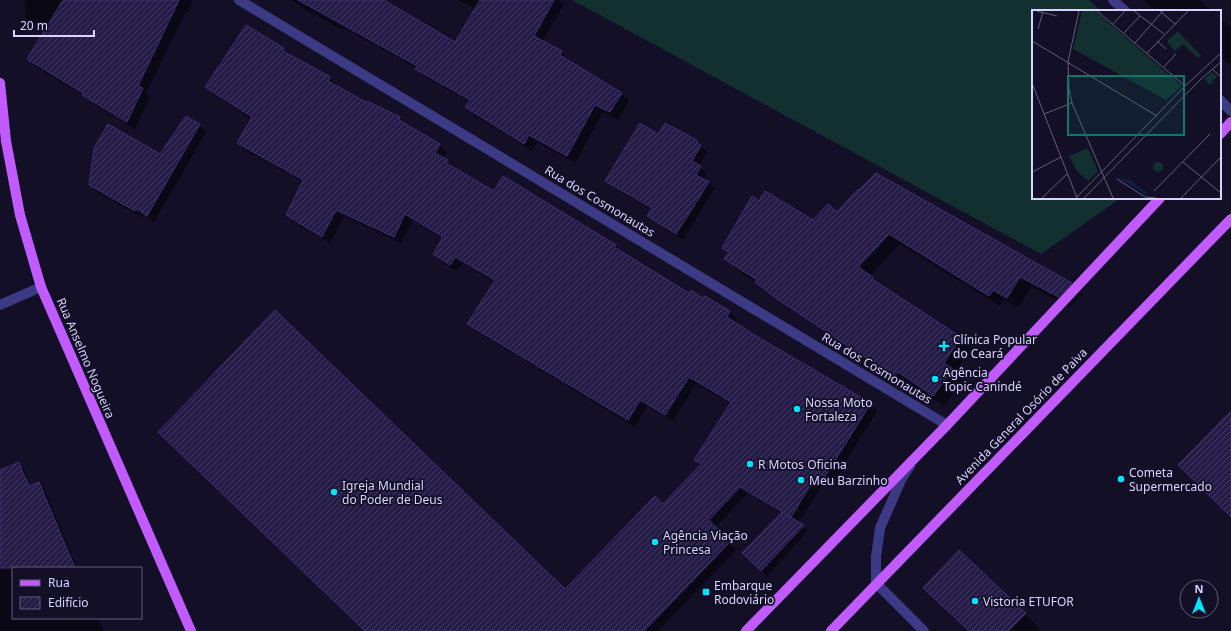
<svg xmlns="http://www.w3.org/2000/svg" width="1231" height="631" font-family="'Noto Sans',sans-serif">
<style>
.grass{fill:#12302f}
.shadow{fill:#0007}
.building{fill:url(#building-hatch);stroke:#3b2d73}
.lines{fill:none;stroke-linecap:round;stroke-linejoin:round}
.service{stroke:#3d3a85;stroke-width:10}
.minor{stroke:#3d3a85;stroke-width:10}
.primary{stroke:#c25bff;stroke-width:10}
.poi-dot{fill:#00e5ff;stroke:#130f26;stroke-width:1.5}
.labels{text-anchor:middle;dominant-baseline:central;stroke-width:3.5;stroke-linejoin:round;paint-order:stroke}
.street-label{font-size:12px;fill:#d9d4ff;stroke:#130f26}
.poi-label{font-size:12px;fill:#d9d4ff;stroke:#130f26;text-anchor:start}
.inset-road{fill:none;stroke:#625e7d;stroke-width:1}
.view{fill:#0f766e;fill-opacity:0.15;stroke:#0f766e;stroke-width:2}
.inset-edge{fill:none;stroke:#d9d4ff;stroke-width:2}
</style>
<defs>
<pattern id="building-hatch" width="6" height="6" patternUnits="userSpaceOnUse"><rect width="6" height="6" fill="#241b47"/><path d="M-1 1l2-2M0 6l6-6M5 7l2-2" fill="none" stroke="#433b63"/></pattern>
</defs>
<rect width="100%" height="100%" fill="#130f26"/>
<path class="grass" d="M572 0H1089L1101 11H1033V198H1121L1041 254Z"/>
<g class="shadow">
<path d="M25 0H193L189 12 186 11 146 93 150 97 135 129 91 102 86 97 36 67 28 59 48 27H34L26 19Z"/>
<path d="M292 0H382L456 44 476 9 458 0H559L564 4 542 42 561 52 569 60 568 61 621 93 629 101 618 120 603 112 575 163 537 142 532 151 474 115 467 107 469 102 424 76 416 68 344 28 343 30 306 10Z"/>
<path d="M1143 0H1199L1212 11H1155Z"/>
<path d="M1220 18 1231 28V62L1229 64 1220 56Z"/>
<path d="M284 49 291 56 330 77 337 85 336 86 366 103 399 118 407 126 439 145 446 152 443 159 454 168 495 192 615 245 623 253 689 294 703 299 730 312 737 319 734 323 870 404 877 411 830 487 824 483 798 523 808 531 767 576 743 553 782 513 748 493 715 528 736 550 658 631H366L565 591 663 505 701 466 695 460 731 404 696 384 673 421 647 406 635 427 476 331 469 324 495 282 462 263 457 271 441 261 434 254 443 239 413 220 401 243 344 216 330 243 294 222 287 215 303 182 245 150 238 143 252 119 214 94 206 87Z"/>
<path d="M186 117 199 125 206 132 154 222 144 214 142 217 97 192 90 185 160 155Z"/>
<path d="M659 135 696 141 707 152 699 166 706 173 703 180 708 182 714 189 683 240 654 222 648 216 652 210 613 187 607 181Z"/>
<path d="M760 202 814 221 838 214 1071 283 1082 294 1070 307 1031 287 1018 308 1004 300 1000 306 900 244 870 276 880 285 960 338 971 348 955 372 963 380 944 406 909 382 905 387 767 293 757 283 736 269 726 259 729 254 723 248Z"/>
<path d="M19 463 24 468 29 482 32 486 39 483 44 488 77 568H13V618H98L104 631H0V471Z"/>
<path d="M960 552 1025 614 1040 629 1038 631H969Z"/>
</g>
<g class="building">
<path d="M63 0H179L138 86 143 88 127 122 82 95 83 93 27 59Z"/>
<path d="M298 0H384L455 42 480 0H554L534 36 562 51 560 55 622 93 610 112 595 105 567 156 529 135 524 144 465 107 470 100 415 69 417 66Z"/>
<path d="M246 25 284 48 283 51 331 77 328 81 366 102 367 101 400 117 399 120 440 144 435 153 448 160 446 163 494 191 503 176 616 245 614 247 689 293 691 290 703 298 705 296 730 311 727 317 758 337 871 403 822 481 816 476 791 517 740 487 709 520 730 542 644 631H365L158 432 275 310 565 589 655 496 663 504 701 464 694 460 731 402 689 377 665 415 640 400 628 420 467 324 495 280 455 257 450 265 433 254 443 237 405 214 394 237 336 210 322 237 286 215 303 180 237 143 252 117 205 87Z"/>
<path d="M186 116 200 124 147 216 137 209 135 211 89 185 94 148 108 124 160 154Z"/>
<path d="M640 123 658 134 665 123 697 140 696 142 701 145 692 161 701 166 696 175 709 182 676 234 647 216 652 208 605 181Z"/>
<path d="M876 173 1072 283 1059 297 1020 277 1007 298 993 290 989 296 889 234 858 267 873 277 872 279 961 337 944 363 953 369 933 396 898 372 894 377 774 297 755 282 757 280 724 259 729 252 722 248 752 196 759 201 765 191 813 220 828 204 837 212 858 189 859 190Z"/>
<path d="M1231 411V517L1178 465Z"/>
<path d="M19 462 25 478H26L29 486 39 482 75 568H0V470Z"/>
<path d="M782 512 804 525 761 571 742 553Z"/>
<path d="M959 550 1026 613 1008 631H969L923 588Z"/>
</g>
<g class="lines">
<path class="service" d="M910 466 902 478 880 528 876 557V583L924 631"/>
<g class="minor">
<path d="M239 0 947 425"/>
<path d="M1113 0 1125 11"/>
<path d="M1220 100 1231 111"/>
<path d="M0 305 41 287"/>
</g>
<g class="primary">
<path d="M0 83 6 141 20 215 41 287 191 631"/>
<path d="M1220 134 1231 122"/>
<path d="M746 631 947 425 1160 198"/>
<path d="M831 631 1231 219"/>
</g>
</g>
<g class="poi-dot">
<path d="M942 340h4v4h4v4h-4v4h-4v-4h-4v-4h4z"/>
<circle cx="935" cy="379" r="4"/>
<circle cx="797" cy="409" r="4"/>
<circle cx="750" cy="464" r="4"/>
<circle cx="1121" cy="479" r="4"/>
<circle cx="801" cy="480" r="4"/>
<circle cx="334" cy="492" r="4"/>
<circle cx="655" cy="542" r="4"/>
<rect x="702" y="588" width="8" height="8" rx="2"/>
<circle cx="975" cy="601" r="4"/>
</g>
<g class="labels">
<g class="street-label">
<text transform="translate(600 201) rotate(31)">Rua dos Cosmonautas</text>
<text transform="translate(86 358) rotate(67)">Rua Anselmo Nogueira</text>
<text transform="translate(877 368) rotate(31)">Rua dos Cosmonautas</text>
<text transform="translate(1021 416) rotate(-46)">Avenida General Osório de Paiva</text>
</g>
<g class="poi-label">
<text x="953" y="339">Clínica Popular<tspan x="953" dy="14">do Ceará</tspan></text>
<text x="943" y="372">Agência<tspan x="943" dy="14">Topic Canindé</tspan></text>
<text x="805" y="402">Nossa Moto<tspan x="805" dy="14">Fortaleza</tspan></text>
<text x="758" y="464">R Motos Oficina</text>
<text x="1129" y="472">Cometa<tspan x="1129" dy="14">Supermercado</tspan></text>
<text x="809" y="480">Meu Barzinho</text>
<text x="342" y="485">Igreja Mundial<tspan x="342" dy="14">do Poder de Deus</tspan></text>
<text x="663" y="535">Agência Viação<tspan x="663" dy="14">Princesa</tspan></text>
<text x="714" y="585">Embarque<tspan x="714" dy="14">Rodoviário</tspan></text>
<text x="983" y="601">Vistoria ETUFOR</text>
</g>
</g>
<g transform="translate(1032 10)">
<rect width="189" height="189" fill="#130f26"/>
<path d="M50 1H63L150 76 134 90 41 39ZM146 21 169 46 166 48 151 34 143 41 136 33V30ZM56 138 66 161 56 171 45 161 37 146ZM121 157a5 5 0 1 1 10 0a5 5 0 1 1-10 0Z" fill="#12302f"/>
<path d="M180 62 185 67 178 75 172 69Z" fill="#12302f"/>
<path d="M80 166 97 170 115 183 114 185 97 173Z" fill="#0c2248"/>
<path class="inset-road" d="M5 1 25 6M47 1 36 52 37 79 40 93 81 188M65 1 153 76M102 1 132 24M128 1 143 14M81 14 93 1M6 19 11 2M92 23 108 6M0 31 125 106M125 31 134 39M103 33 131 1M115 43 156 1M132 57 144 44M180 59 189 67M0 73 45 188M12 104 40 93M151 152 189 183M0 162 29 147M85 169 113 187 124 188M122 181 178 124M10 188 36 163M44 188 153 76 189 43M52 188 170 68 189 52M149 188 189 147"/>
<path class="view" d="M36 66H152V125H36Z"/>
<rect width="189" height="189" class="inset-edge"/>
</g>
<rect x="12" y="567" width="130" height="52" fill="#130f26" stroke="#625e7d"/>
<rect x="20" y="580" width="20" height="6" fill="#c25bff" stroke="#625e7d"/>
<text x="48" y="587" font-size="12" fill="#d9d4ff">Rua</text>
<rect x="20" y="597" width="20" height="12" fill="url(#building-hatch)" stroke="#625e7d"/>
<text x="48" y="607" font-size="12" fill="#d9d4ff">Edifício</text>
<g transform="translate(1199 599)"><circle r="19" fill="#130f26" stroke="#625e7d"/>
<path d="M0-3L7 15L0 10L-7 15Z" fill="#00e5ff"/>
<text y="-6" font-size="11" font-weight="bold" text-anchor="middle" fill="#d9d4ff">N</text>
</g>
<path d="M14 30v6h80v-6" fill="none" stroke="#d9d4ff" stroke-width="2"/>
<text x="20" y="30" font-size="12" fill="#d9d4ff" stroke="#130f26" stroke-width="3" paint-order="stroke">20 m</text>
</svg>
